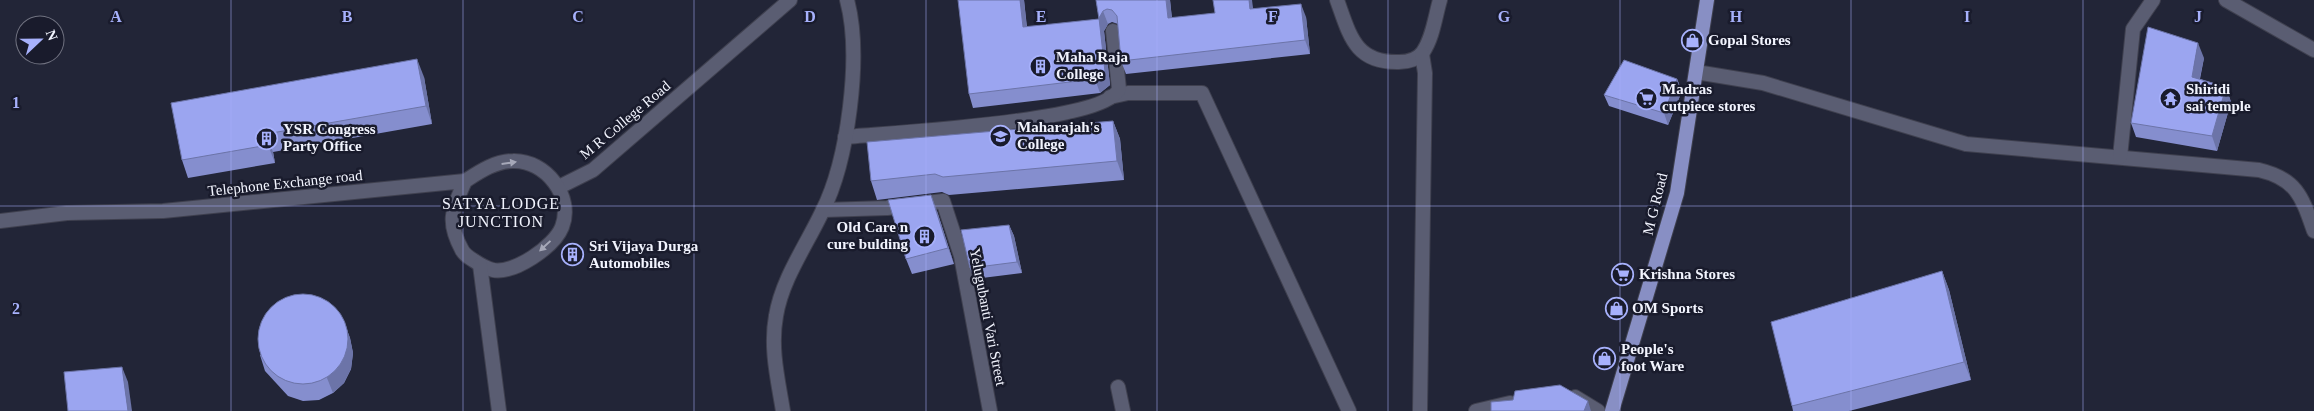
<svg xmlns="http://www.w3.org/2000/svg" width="2314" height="411" font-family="'Times New Roman',serif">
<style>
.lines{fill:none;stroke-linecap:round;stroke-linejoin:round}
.minor-casing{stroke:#3f404f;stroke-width:16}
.tertiary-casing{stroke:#3f404f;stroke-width:16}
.primary-casing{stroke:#3f404f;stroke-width:16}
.minor{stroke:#5a5d72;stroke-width:14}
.tertiary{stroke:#5a5d72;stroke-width:14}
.primary{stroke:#888fc4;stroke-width:14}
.wall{fill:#858ece}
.shaded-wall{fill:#6c74a8}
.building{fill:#9ba5f0;stroke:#6c74a8}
.oneway{fill:#a6a8b8}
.grid{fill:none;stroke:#a7b1fc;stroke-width:1;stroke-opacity:0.55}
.labels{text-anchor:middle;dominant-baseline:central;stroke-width:5;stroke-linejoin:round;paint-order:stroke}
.poi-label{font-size:15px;font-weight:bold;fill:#f2f4fe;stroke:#191b2c;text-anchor:start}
.street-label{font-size:15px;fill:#f2f4fe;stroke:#191b2c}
.neighbourhood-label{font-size:16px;letter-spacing:1px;fill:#f2f4fe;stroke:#191b2c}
.grid-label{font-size:16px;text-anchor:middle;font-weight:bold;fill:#a7b1fc;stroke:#191b2c;stroke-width:5;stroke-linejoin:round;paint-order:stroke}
</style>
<rect width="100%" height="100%" fill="#222537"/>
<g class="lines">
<defs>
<g id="minor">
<path d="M1337 0C1350 36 1355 63 1399 62 1408 62 1418 59 1423 52 1433 37 1435 17 1440 0"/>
<path d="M1696 72 1763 83 1966 144 2259 170C2297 179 2302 197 2314 231"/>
<path d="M1110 97 1128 93H1202L1349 411"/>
<path d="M845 137C886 133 1104 123 1119 89L1113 31"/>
<path d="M2120 157 2133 29 2153 0"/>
<path d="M823 210 887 208 943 201 961 256 990 411"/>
<path d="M1118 387 1123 411"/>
<path d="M1575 397 1598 411"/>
<path d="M783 411C778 380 770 348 776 316 782 279 806 246 822 212 848 161 862 56 847 0"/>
<path d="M1420 411 1425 73 1422 54"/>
<path d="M1476 411 1510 403"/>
</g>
<g id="tertiary">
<path d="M2226 0 2314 50"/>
<path d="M559 187 593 170 790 0"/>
<path d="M0 221 67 213 163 211 465 181C479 172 495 161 513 161 546 160 574 197 562 227 554 247 514 274 493 270 485 268 479 264 473 260 468 257 464 254 462 250 446 221 453 209 465 181"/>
<path d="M480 265 499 411"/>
</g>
<path id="primary" d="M1612 411 1677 193 1707 0"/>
</defs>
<use href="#minor" class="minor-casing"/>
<use href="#tertiary" class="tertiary-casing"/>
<use href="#primary" class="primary-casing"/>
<use href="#minor" class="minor"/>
<use href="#tertiary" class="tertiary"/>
<use href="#primary" class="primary"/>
</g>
<g class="wall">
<path d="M1024 0 1027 27 1099 19 1096 0H1170L1172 18 1253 9 1306 17 1310 54 1126 74 1121 61 1118 24 1112 22 1108 24 1104 31 1110 85 1100 93 973 108 969 94Z"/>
<path d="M2204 58 2200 79 2226 87 2231 102 2217 151 2136 137 2131 123Z"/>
<path d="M424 77 432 124 273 152 275 163 188 178 182 160Z"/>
<path d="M1677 79 1682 91 1668 125 1609 106 1604 95Z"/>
<path d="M1113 121 1120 139 1124 180 949 195 942 192 877 200 871 181Z"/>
<path d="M937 211 954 264 912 274 906 259Z"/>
<path d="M1009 225 1014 236 1022 273 974 279 970 268Z"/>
<path d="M1942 271 1949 290 1971 380 1849 411H1793L1792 406Z"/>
<path d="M344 322 350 338 353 353 351 369 344 383 333 393 319 400 303 401 288 396 265 371 260 355Z"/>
</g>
<g class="shaded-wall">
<path d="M1020 0H1024L1028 41 1023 27Z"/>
<path d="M1166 0H1170L1173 32 1168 18Z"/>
<path d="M1249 0H1252L1255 23 1250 9Z"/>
<path d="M1301 4 1306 17 1310 54 1305 40Z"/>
<path d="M1103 11 1108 24 1104 31 1110 85 1100 93 1095 79 1099 18Z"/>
<path d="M2198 43 2204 58 2197 91 2192 77Z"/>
<path d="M417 59 424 77 432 124 426 106Z"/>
<path d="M1677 79 1682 91 1668 125 1664 113Z"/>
<path d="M2226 87 2231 102 2217 151 2212 136Z"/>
<path d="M1113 121 1120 139 1124 180 1117 161Z"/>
<path d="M266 134 273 152 275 163 268 145Z"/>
<path d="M931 195 937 211 954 264 948 248Z"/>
<path d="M1009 225 1014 236 1022 273 1017 262Z"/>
<path d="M1942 271 1949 290 1971 380 1964 362Z"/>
<path d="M344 322 350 338 353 353 351 369 344 383 333 393 327 378Z"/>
<path d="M122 367 128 382 132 411H128Z"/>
<path d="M1588 401 1591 411H1584Z"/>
</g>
<g class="building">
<path d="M958 0H1020L1023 27 1099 19 1096 0H1166L1168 18 1215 13 1213 0H1249L1250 9 1301 4 1305 40 1121 61 1117 16 1112 10 1107 9 1103 11 1099 18 1105 72 1095 79 969 94Z"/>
<path d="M2148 27 2198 43 2192 77 2226 87 2212 136 2131 123Z"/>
<path d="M417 59 426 106 266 134 268 145 182 160 171 103Z"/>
<path d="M1624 60 1677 79 1664 113 1604 95Z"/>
<path d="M1113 121 1117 161 943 177 935 174 871 181 867 142Z"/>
<path d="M931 195 948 248 906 259 888 200Z"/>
<path d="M1009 225 1017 262 970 268 961 230Z"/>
<path d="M1942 271 1964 362 1792 406 1771 322Z"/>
<circle cx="303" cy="339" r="45"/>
<path d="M122 367 128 411H68L64 372Z"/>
<path d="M1560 385 1588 401 1584 411H1491V402L1513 400 1515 391Z"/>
</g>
<defs><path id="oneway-solid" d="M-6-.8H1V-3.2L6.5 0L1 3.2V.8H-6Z" transform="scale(1.25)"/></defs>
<g class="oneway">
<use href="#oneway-solid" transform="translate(509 163) rotate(-8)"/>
<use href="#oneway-solid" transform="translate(545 246) rotate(137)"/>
</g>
<path class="grid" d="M231 0V411M463 0V411M694 0V411M926 0V411M1157 0V411M1388 0V411M1620 0V411M1851 0V411M2083 0V411M0 206H2314"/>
<defs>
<symbol id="shop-ring" viewBox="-11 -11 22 22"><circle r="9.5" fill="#191b2c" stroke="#a7b1fc" stroke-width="1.5"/><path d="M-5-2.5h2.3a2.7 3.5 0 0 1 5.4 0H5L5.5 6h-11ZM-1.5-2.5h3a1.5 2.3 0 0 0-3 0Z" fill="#a7b1fc"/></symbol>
<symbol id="building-ring" viewBox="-11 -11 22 22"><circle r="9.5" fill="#191b2c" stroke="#a7b1fc" stroke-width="1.5"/><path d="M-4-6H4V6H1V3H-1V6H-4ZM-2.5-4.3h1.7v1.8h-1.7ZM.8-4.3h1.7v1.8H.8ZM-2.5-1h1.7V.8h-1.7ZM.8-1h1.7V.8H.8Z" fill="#a7b1fc"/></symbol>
<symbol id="supermarket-ring" viewBox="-11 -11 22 22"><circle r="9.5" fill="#191b2c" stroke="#a7b1fc" stroke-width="1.5"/><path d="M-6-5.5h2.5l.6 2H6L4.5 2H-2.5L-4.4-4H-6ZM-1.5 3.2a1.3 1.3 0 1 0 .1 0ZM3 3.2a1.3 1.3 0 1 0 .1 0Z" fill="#a7b1fc"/></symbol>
<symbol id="temple-ring" viewBox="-11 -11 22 22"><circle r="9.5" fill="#191b2c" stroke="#a7b1fc" stroke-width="1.5"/><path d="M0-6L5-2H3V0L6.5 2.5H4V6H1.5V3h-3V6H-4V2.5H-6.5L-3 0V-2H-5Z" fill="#a7b1fc"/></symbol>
<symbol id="university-ring" viewBox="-11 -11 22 22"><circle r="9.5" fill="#191b2c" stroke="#a7b1fc" stroke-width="1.5"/><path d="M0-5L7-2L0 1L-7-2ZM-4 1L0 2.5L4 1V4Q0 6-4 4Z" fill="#a7b1fc"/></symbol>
</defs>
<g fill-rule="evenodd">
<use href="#shop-ring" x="1680" y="28" width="25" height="25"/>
<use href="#building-ring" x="1028" y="54" width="25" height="25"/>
<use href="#supermarket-ring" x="1634" y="86" width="25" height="25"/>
<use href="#temple-ring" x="2158" y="86" width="25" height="25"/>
<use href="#university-ring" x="988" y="124" width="25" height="25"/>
<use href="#building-ring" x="254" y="126" width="25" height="25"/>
<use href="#building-ring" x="912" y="224" width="25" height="25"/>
<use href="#building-ring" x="560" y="242" width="25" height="25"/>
<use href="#supermarket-ring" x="1610" y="262" width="25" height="25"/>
<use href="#shop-ring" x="1604" y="296" width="25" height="25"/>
<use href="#shop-ring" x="1592" y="346" width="25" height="25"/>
</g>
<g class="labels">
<g class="poi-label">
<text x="1708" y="40">Gopal Stores</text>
<text x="1056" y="57">Maha Raja<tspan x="1056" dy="17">College</tspan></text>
<text x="1662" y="89">Madras<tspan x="1662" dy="17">cutpiece stores</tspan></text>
<text x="2186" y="89">Shiridi<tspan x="2186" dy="17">sai temple</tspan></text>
<text x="1017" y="127">Maharajah's<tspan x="1017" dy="17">College</tspan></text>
<text x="283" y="129">YSR Congress<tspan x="283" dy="17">Party Office</tspan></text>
<text x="908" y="227" text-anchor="end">Old Care n<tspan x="908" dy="17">cure bulding</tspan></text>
<text x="589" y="246">Sri Vijaya Durga<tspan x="589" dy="17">Automobiles</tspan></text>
<text x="1639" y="274">Krishna Stores</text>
<text x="1632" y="308">OM Sports</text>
<text x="1621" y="349">People's<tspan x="1621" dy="17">foot Ware</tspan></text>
</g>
<g class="street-label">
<text transform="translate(625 120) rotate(-40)">M R College Road</text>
<text transform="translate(285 183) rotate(-6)">Telephone Exchange road</text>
<text transform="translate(1655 204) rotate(-76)">M G Road</text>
<text transform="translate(988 317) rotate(79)">Yelugubanti Vari Street</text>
</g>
<g class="neighbourhood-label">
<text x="501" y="203">SATYA LODGE<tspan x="501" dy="18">JUNCTION</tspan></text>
</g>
</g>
<g class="grid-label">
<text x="116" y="22">A</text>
<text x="347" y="22">B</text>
<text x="578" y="22">C</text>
<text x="810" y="22">D</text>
<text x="1041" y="22">E</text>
<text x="1273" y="22">F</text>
<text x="1504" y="22">G</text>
<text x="1736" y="22">H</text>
<text x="1967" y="22">I</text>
<text x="2198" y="22">J</text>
<text x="16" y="108">1</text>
<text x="16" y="314">2</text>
</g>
<g transform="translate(40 40) rotate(68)"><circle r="24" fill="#191b2c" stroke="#707280"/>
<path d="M0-4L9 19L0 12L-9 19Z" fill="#a7b1fc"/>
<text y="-8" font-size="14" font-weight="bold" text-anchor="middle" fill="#f2f4fe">N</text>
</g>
</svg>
